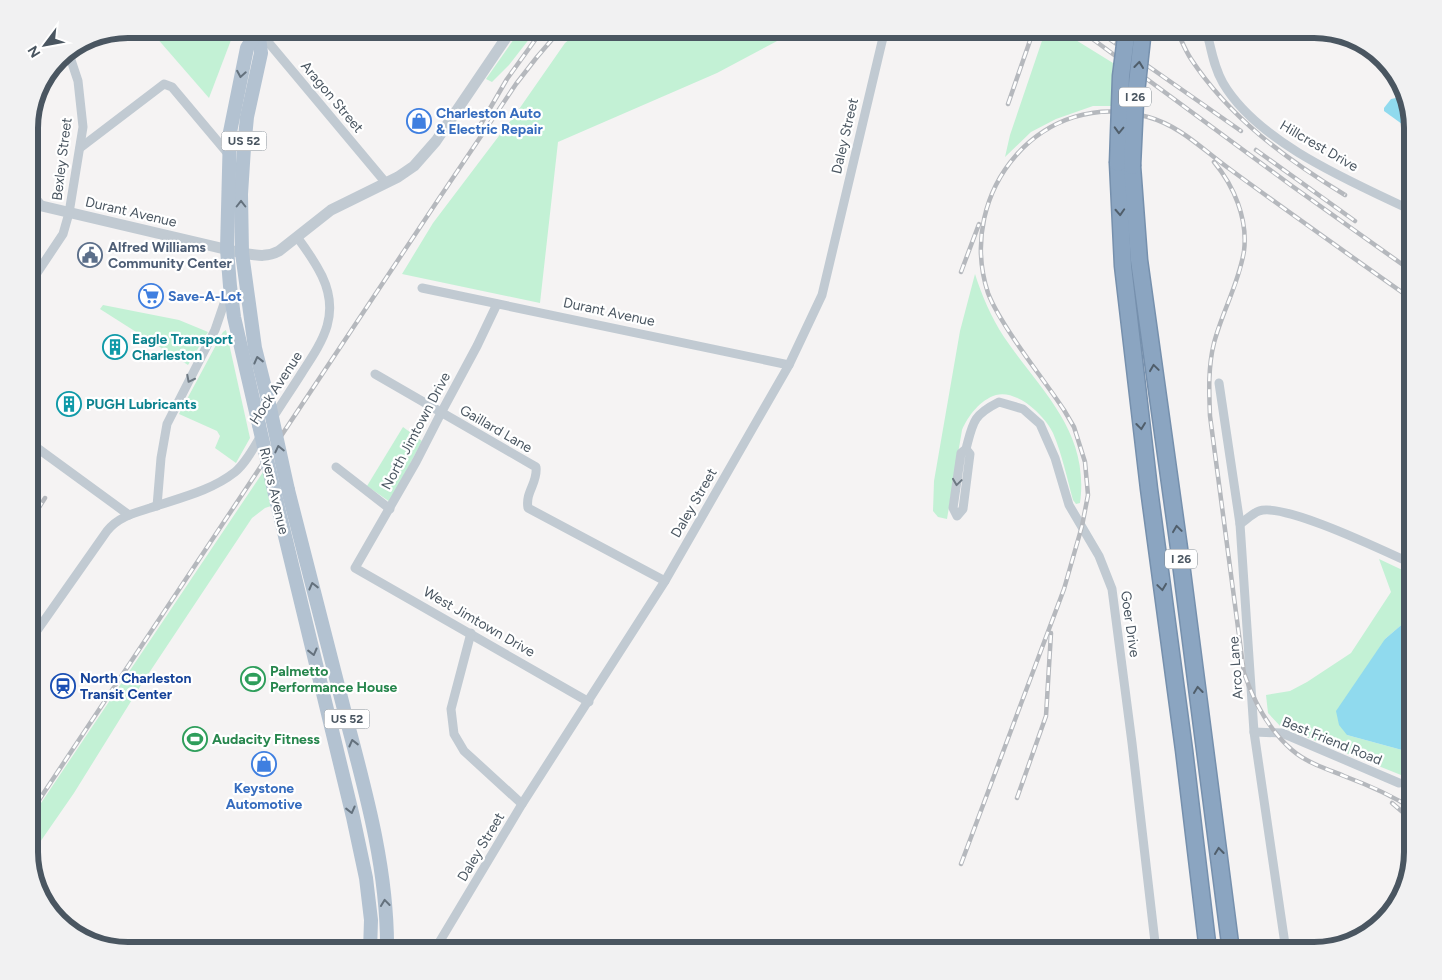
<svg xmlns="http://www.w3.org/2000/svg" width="1442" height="980" font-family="Figtree,sans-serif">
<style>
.green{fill:#c3f1d5}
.water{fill:#90daee}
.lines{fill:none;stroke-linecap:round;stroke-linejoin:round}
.motorway-casing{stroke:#7690ad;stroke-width:19}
.minor{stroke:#c1cad2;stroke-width:9}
.tertiary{stroke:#c1cad2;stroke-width:11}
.primary{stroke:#b3c2d1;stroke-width:14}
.motorway{stroke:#8ba5c1;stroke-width:16}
.rail-casing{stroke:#b5b8bd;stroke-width:4.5}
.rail{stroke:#fff;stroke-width:2.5;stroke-dasharray:8;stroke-linecap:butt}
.motorway-bridge-casing{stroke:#7690ad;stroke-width:19;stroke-linecap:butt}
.primary-bridge{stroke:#b3c2d1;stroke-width:14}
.motorway-bridge{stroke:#8ba5c1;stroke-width:16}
.oneway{stroke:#505e6b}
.oneway2{stroke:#64717d}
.oneway3{stroke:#6e7983}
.labels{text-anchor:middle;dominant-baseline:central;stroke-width:4.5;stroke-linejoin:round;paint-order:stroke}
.shield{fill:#fff;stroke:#808990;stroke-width:1}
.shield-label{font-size:12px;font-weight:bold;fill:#4a5661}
.street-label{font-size:14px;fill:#4a5661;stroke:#fff}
.shop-label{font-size:14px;font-weight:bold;fill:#366cbe;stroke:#fff;text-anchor:start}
.service-label{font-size:14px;font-weight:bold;fill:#4e5e75;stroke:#fff;text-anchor:start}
.culture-label{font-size:14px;font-weight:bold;fill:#0d838f;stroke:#fff;text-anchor:start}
.leisure-label{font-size:14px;font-weight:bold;fill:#27864d;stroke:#fff;text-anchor:start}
.transit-label{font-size:14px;font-weight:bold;fill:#164399;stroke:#fff;text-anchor:start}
.rim{fill:none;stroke:#4a5661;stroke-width:6}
</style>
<rect width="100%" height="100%" fill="#f5f3f3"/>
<g class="green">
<path d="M149 29H222L231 40 209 98Z"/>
<path d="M521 29H537L509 65 492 82 486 79Z"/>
<path d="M582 29H809L796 31 717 73 558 142 540 303 402 274 433 223 517 112 565 43Z"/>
<path d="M1046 29H1058L1113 63 1111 106H1093L1056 119 1031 132 1005 157 1010 135Z"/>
<path d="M975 274C982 296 991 317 1004 337 1040 390 1090 431 1080 503L1076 504 1073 500C1067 478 1062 454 1053 433 1045 416 1017 389 996 395 980 400 968 416 962 430L947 519 938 517 933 511 934 481 960 331Z"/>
<path d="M103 305 179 320 208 332 188 365 100 309Z"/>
<path d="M226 330 250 438 236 463 215 448 220 436 217 431 179 414 223 332Z"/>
<path d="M403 427 422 441 390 502 367 486Z"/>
<path d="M263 472 271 506 265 508 252 518 143 682 74 793 29 858V821Z"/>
<path d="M1379 559 1413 575V615L1385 639 1347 735 1413 753V771L1406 777 1281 727 1268 713 1266 695 1290 691 1307 682 1351 653 1391 592Z"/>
</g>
<g class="water">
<path d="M1396 98 1408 107 1413 132 1384 111V108L1391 99Z"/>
<path d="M1413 615V753L1347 735 1339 725 1336 711 1385 639Z"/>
</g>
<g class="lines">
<defs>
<g id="motorway">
<path d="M1118 163 1123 266 1149 489 1184 750 1208 951"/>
<path d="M1132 166 1139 260 1179 548 1231 951"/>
</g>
</defs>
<use href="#motorway" class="motorway-casing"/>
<g class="minor">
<path d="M1206 29C1211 47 1213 66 1223 83 1258 143 1352 182 1413 211"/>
<path d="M258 30 386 183"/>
<path d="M80 148 164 84 172 87 230 156"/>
<path d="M29 190 42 206"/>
<path d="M29 285 63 234 69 213 83 127 78 81 68 51"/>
<path d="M422 288 789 365"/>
<path d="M497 304 477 346 441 413 416 462 355 568 589 702"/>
<path d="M375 374 536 467C538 483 525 492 528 508L665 581"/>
<path d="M1219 383 1240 524 1254 732 1286 951"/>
<path d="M272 419C282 403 293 387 303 371 324 339 340 314 322 276 315 262 306 249 297 237"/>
<path d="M29 442 129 515"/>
<path d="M966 449 970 454 963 509 957 516 953 508 961 453 966 449C973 422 973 415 999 402L1023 409 1040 424 1055 458 1069 505 1099 556 1112 589 1132 743 1156 951"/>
<path d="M336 467 390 509"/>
<path d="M157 506 161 458 167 424 215 330 229 289"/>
<path d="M1240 524C1246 520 1253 513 1259 511 1284 502 1386 552 1413 564"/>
<path d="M471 633 451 709 454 734 464 751 522 804"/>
<path d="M29 642 107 531C118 517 134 513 150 508 179 498 211 491 235 472 246 463 254 447 262 434"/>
<path d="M1254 732 1282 733 1399 783"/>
<path d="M434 951 522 804 665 581 789 365 822 295 885 29"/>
</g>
<path class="tertiary" d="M29 203 242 253C256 255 266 258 279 251L331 210 398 177 414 166 436 141 512 29"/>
<g class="primary">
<path d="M258 30 261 53 247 117 244 148 241 194 242 253 255 348 270 408"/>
<path d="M259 425 234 317 230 286 227 249 230 132 247 48 259 29"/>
<path d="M288 490C308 567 328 644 347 721 367 796 388 873 387 951"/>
<path d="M277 503 353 817 366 878 371 920 370 951"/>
</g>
<use href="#motorway" class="motorway"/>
<defs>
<g id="rail">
<path d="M1079 29 1292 186 1413 272"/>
<path d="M1095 29 1241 131"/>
<path d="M1176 29C1181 39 1185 50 1191 59 1230 118 1286 159 1345 195"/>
<path d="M1008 104 1034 29"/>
<path d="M478 129 507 79 543 29"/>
<path d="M1256 150 1355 221"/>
<path d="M1214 162C1234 186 1248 219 1244 251 1239 283 1222 312 1214 343 1208 367 1209 391 1210 416L1244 673C1254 702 1269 730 1292 750 1307 763 1327 769 1344 776 1368 785 1391 795 1413 809"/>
<path d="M961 272 979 224"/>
<path d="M29 523 45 498"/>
<path d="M1017 798 1046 716 1051 633"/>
<path d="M1392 803 1413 821"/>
<path d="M29 815 438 200 516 84 537 57 561 29"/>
<path d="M961 864 1064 589 1082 526 1088 495 1085 462 1074 427 1064 410C1048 386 1030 363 1014 339 1004 324 994 309 988 293 955 192 1042 86 1148 117 1181 126 1204 151 1231 170 1291 214 1352 257 1413 300"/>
</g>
</defs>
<use href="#rail" class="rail-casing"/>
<use href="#rail" class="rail"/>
<defs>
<g id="motorway-bridge">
<path d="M1118 163 1121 76 1127 29"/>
<path d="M1132 166 1135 102 1143 29"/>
</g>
</defs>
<use href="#motorway-bridge" class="motorway-bridge-casing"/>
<g class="primary-bridge">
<path d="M270 408 288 490"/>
<path d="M259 425 277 503"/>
</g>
<use href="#motorway-bridge" class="motorway-bridge"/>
</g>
<defs><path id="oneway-chevron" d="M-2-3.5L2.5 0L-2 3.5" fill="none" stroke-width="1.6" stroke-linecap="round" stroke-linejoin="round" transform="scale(1.25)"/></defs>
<g class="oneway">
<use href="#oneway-chevron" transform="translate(1139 65) rotate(-84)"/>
<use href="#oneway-chevron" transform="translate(1119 130) rotate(92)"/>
<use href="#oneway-chevron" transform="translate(1120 212) rotate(87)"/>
<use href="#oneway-chevron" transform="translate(1154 368) rotate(-98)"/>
<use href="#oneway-chevron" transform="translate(1141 426) rotate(83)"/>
<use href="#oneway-chevron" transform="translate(1177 529) rotate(-98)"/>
<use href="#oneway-chevron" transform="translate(1162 587) rotate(82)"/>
<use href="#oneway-chevron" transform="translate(1198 690) rotate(-97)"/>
<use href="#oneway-chevron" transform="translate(1219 851) rotate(-97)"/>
</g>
<g class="oneway2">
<use href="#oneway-chevron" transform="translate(241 74) rotate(100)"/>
<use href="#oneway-chevron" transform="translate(241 204) rotate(-90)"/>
<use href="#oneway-chevron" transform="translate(258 360) rotate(-104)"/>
<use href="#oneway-chevron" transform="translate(279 449) rotate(-103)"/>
<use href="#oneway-chevron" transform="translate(313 586) rotate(-104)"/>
<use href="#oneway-chevron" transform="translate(313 652) rotate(76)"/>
<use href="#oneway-chevron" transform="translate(353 743) rotate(-104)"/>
<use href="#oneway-chevron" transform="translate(351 810) rotate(76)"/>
<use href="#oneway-chevron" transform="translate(385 903) rotate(-96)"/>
</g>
<g class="oneway3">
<use href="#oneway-chevron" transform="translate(190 379) rotate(117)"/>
<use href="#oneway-chevron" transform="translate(957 482) rotate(98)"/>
</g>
<defs>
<symbol id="shop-ring" viewBox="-11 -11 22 22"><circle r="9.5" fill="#fff" stroke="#3f7fe0" stroke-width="1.5"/><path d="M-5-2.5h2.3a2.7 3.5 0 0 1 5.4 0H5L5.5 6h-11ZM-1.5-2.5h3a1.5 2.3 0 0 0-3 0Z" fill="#3f7fe0"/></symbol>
<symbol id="civic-ring" viewBox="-11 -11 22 22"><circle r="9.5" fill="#fff" stroke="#5c6f8a" stroke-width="1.5"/><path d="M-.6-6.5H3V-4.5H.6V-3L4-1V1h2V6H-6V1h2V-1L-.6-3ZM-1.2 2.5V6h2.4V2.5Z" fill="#5c6f8a"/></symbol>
<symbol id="supermarket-ring" viewBox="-11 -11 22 22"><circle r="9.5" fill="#fff" stroke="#3f7fe0" stroke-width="1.5"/><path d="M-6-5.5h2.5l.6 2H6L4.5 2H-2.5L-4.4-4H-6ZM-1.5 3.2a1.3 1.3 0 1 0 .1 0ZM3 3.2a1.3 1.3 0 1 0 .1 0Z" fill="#3f7fe0"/></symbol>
<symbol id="building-ring" viewBox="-11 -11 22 22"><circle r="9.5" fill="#fff" stroke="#0f9aa8" stroke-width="1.5"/><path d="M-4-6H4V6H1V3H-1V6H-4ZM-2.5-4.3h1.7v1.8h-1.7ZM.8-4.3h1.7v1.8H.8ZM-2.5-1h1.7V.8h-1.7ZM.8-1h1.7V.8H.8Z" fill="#0f9aa8"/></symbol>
<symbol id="stadium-ring" viewBox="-11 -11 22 22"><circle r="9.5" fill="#fff" stroke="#2e9e5b" stroke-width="1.5"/><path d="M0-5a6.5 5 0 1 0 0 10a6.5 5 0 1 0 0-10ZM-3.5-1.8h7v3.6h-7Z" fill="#2e9e5b"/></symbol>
<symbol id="station-ring" viewBox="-11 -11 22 22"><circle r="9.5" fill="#fff" stroke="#1a4fb4" stroke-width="1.5"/><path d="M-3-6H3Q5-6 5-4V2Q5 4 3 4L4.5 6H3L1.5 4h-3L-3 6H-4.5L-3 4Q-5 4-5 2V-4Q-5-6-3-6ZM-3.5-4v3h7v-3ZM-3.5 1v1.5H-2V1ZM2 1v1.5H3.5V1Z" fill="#1a4fb4"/></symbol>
</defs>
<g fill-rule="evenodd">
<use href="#shop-ring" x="405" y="107" width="28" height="28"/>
<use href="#civic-ring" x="76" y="241" width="28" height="28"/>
<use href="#supermarket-ring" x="137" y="282" width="28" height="28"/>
<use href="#building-ring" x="101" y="333" width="28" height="28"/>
<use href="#building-ring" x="55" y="390" width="28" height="28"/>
<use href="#stadium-ring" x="239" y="665" width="28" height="28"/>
<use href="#station-ring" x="49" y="672" width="28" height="28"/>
<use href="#stadium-ring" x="181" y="725" width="28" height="28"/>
<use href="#shop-ring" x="250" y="750" width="28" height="28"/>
</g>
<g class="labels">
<g class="shield">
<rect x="1119" y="87.5" width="32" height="19" rx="4"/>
<rect x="221.5" y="131.5" width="45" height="19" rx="4"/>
<rect x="1165" y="549.5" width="32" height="19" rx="4"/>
<rect x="324.5" y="709.5" width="45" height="19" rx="4"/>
</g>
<g class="shield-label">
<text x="1135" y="97">I 26</text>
<text x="244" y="141">US 52</text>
<text x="1181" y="559">I 26</text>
<text x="347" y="719">US 52</text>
</g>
<g class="street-label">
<text transform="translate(332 97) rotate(50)">Aragon Street</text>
<text transform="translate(845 136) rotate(-77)">Daley Street</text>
<text transform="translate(1319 146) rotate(30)">Hillcrest Drive</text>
<text transform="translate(62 159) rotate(-83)">Bexley Street</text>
<text transform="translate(131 212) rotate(13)">Durant Avenue</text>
<text transform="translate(609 312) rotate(12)">Durant Avenue</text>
<text transform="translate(276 388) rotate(-57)">Hock Avenue</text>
<text transform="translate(496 429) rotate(30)">Gaillard Lane</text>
<text transform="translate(416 431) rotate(-62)">North Jimtown Drive</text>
<text transform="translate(274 491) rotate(77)">Rivers Avenue</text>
<text transform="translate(694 503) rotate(-60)">Daley Street</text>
<text transform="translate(479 622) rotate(30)">West Jimtown Drive</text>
<text transform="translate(1130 624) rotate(82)">Goer Drive</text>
<text transform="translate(1236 668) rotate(-94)">Arco Lane</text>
<text transform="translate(1332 741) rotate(22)">Best Friend Road</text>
<text transform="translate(481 847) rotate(-59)">Daley Street</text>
</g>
<g class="shop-label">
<text x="436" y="113">Charleston Auto<tspan x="436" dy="16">&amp; Electric Repair</tspan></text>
<text x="168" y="296">Save-A-Lot</text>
<text x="264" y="788" text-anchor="middle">Keystone<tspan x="264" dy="16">Automotive</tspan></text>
</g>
<g class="service-label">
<text x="108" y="247">Alfred Williams<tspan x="108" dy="16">Community Center</tspan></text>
</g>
<g class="culture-label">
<text x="132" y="339">Eagle Transport<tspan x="132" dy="16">Charleston</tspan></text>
<text x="86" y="404">PUGH Lubricants</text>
</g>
<g class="leisure-label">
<text x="270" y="671">Palmetto<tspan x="270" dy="16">Performance House</tspan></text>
<text x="212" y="739">Audacity Fitness</text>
</g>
<g class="transit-label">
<text x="80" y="678">North Charleston<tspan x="80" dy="16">Transit Center</tspan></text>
</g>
</g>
<path d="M0 0H1442V980H0ZM128 38H1314A90 90 0 0 1 1404 128V852A90 90 0 0 1 1314 942H128A90 90 0 0 1 38 852V128A90 90 0 0 1 128 38Z" fill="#f1f1f2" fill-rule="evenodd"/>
<path class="rim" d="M128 38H1314A90 90 0 0 1 1404 128V852A90 90 0 0 1 1314 942H128A90 90 0 0 1 38 852V128A90 90 0 0 1 128 38Z"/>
<g transform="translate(45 45) rotate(238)" stroke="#ffffff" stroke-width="4" paint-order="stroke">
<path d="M0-4L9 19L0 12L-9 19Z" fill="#4a5661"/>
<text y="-8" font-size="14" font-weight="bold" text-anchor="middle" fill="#4a5661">N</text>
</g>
</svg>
